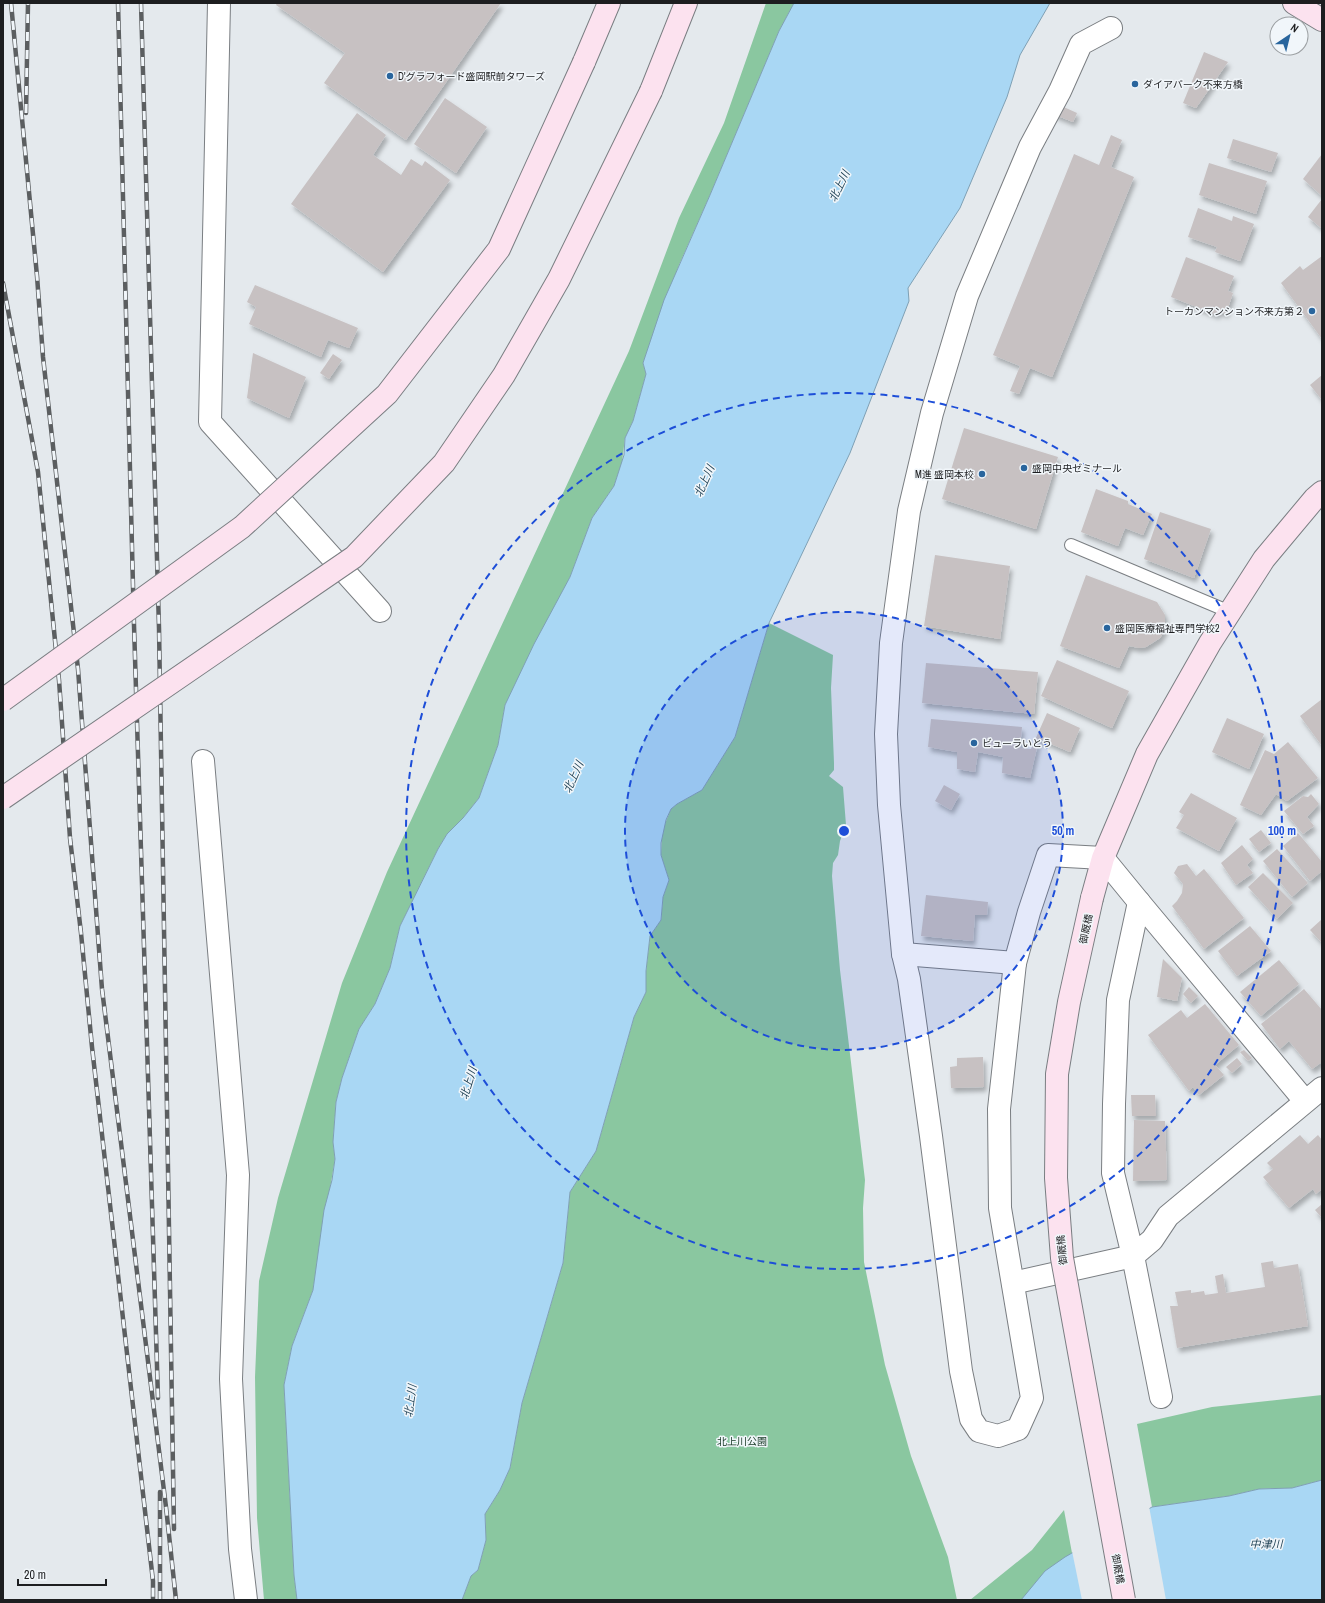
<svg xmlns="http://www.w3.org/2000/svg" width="1325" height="1603" font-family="'Archivo Narrow','Noto Sans JP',sans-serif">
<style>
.green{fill:#8ac7a0}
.water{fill:#a9d7f4;stroke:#7fa0b4}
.pier{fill:#e4e9ed}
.building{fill:#c7c1c2;filter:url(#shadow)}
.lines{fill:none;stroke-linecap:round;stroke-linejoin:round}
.lane-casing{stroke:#7a7e82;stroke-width:14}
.street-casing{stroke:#7a7e82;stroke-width:24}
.secondary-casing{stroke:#7a7e82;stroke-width:24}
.lane{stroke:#fff;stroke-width:12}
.street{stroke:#fff;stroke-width:22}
.secondary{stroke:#fce2ef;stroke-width:22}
.rail-casing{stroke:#5b5e60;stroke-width:4.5}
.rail{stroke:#f1f6fa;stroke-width:3;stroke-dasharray:9;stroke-linecap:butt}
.secondary-bridge-casing{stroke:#7a7e82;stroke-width:24;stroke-linecap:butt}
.secondary-bridge{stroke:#fce2ef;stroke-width:22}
.ring{fill:none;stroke:#1d4ed8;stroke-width:2;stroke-dasharray:7 5}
.poi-dot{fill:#29659d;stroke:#f1f6fa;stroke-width:1.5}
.labels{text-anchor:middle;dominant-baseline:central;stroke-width:3;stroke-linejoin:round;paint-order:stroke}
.poi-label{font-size:10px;fill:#1d1e20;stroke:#f1f6fa;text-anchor:start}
.street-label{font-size:10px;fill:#1d1e20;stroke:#f1f6fa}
.park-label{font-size:10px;fill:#143622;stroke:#f1f6fa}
.water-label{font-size:11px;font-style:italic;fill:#1c3f53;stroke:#f1f6fa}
.centre{fill:#1d4ed8;stroke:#f1f6fa;stroke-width:2}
.ring-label{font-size:12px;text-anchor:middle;font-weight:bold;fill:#1d4ed8;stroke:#f1f6fa;stroke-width:3;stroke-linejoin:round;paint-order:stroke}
</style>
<defs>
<filter id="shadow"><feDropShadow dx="2.5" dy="4.5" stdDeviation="2" flood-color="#0004"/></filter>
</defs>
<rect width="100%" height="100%" fill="#e4e9ed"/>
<g class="green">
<path d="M766 3H794L779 31 710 195 679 265 643 363 646 374 633 421 625 438 622 462 614 486 592 518 570 577 505 705 498 745 479 798 463 818 447 834 438 849 400 926 390 968 375 1004 359 1029 342 1078 336 1102 333 1142 335 1159 313 1290 292 1346 284 1385 294 1575 297 1600H264L257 1518 255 1377 259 1281 278 1198 342 983 387 872 629 351 679 218 724 123Z"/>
<path d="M769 623 833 655 831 688 834 763V770L829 776 843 787 846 825 840 841 838 855 833 863 832 876 840 970 865 1180 863 1208 864 1262 885 1365 911 1456 948 1557 957 1600H462L471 1576 478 1570 486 1540 485 1514 500 1490 510 1468 522 1403 563 1263 570 1192 596 1151 634 1017 646 992V971L650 936 661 920 663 897 669 880 661 855 662 831 671 809 677 804 702 790 735 737Z"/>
<path d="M1322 1395V1480L1292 1488 1259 1489 1229 1496 1152 1507 1137 1424 1212 1407Z"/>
<path d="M1064 1510 1072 1553 1021 1600H970L1032 1550Z"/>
</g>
<g class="water">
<path d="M794 3H1050L1020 55 1007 97 960 208 908 288 909 301 850 453 769 623 735 737 702 790 677 804 671 809 666 820 661 843V855L669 880 663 897 661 920 650 936 646 971V992L634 1017 596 1151 570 1192 563 1263 522 1403 510 1468 500 1490 485 1514 486 1540 478 1570 471 1576 462 1600H297L294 1575 284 1385 292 1346 313 1290 324 1210 332 1180 335 1159 333 1142 336 1102 342 1078 359 1029 375 1004 390 968 400 926 438 849 447 834 463 818 479 798 498 745 505 705 534 644 570 577 592 518 614 486 624 455 625 438 633 421 646 374 643 363 664 300 710 195 779 31Z"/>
<path d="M1322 1480V1600H1021L1045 1571 1065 1557 1152 1507 1229 1496 1259 1489 1292 1488Z"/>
</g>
<path class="pier" d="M1149 1506 1166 1600H1082L1072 1551Z"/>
<g class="building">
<path d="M277 3H501L406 140 324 83 345 53 276 5Z"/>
<path d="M1204 52 1228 62 1196 108 1183 103Z"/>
<path d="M445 98 487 127 456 173 414 144Z"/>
<path d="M1057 104 1077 113 1073 122 1053 114Z"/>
<path d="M357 113 386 135 373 155 401 175 411 159 422 166 425 161 450 180 383 272 291 204Z"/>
<path d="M1111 135 1122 140 1111 167 1134 177 1052 377 1030 368 1019 394 1010 391 1020 366 993 355 1074 154 1099 165Z"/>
<path d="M1233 139 1278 153 1271 172 1227 158Z"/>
<path d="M1322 154V196L1303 179Z"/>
<path d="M1209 163 1267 181 1256 214 1199 195Z"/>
<path d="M1322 199V226L1321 228 1308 217Z"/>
<path d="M1198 208 1232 221 1233 216 1254 224 1240 261 1215 252 1217 247 1188 237Z"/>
<path d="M1322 256V339L1281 283 1300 266 1303 270Z"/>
<path d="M1186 257 1234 276 1228 291 1233 293 1226 314 1219 311 1217 315 1171 297Z"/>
<path d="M255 285 358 328 349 348 328 340 321 357 249 324 256 307 247 302Z"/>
<path d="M253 353 306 377 289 418 247 398Z"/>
<path d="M333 354 342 360 329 379 320 373Z"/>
<path d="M1322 375V400L1310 385Z"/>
<path d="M964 428 1058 457 1036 529 942 499Z"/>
<path d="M1096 489 1128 501V504L1152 514 1143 535 1125 528 1118 546 1081 532Z"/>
<path d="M1160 512 1211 529 1194 578 1144 559Z"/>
<path d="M935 555 1010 566 1000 639 924 626Z"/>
<path d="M1086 575 1157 602 1165 615V630L1160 638 1146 647 1139 648 1129 646 1119 668 1060 646Z"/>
<path d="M1057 660 1129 691 1112 728 1041 696Z"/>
<path d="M926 663 1038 672 1034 714 922 703Z"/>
<path d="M1322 699V746L1300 716Z"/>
<path d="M1047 713 1080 728 1070 752 1039 739 1030 778 1002 773 1003 757 978 752 975 772 957 769V752L928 747 931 719 1022 727 1020 748 1031 749Z"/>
<path d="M1227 718 1264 734 1249 769 1212 752Z"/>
<path d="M1288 742 1318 778 1287 801 1276 794 1261 815 1240 805 1265 750 1274 754Z"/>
<path d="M944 785 960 794 951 810 935 801Z"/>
<path d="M1191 793 1237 818 1219 851 1176 828 1184 815 1179 812Z"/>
<path d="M1311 794 1319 804 1307 817 1314 826 1303 834 1284 811 1303 796 1308 797Z"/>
<path d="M1261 830 1271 843 1259 852 1249 839Z"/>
<path d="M1298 833 1322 862V871L1310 881 1283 846Z"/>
<path d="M1242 845 1253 859 1247 865 1253 873 1236 885 1221 863Z"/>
<path d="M1277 849 1308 883 1292 897 1263 861Z"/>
<path d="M1187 864 1196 876 1204 869 1244 918 1204 949 1172 906 1177 901 1182 893 1183 884 1174 873 1178 866Z"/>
<path d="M1263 873 1293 903 1277 919 1248 887Z"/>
<path d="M926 895 988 902 987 915H975L973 941 921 936Z"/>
<path d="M1322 919V943L1310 930Z"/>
<path d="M1250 926 1271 951 1237 976 1218 951Z"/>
<path d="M1163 959 1182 978 1177 1001 1157 997Z"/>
<path d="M1279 960 1299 984 1261 1016 1240 992Z"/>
<path d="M1189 987 1198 996 1191 1003 1183 994Z"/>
<path d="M1304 989 1322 1010V1062L1312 1069 1289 1041 1280 1049 1261 1024Z"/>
<path d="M1205 1004 1239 1045 1215 1065 1224 1075 1199 1095 1193 1087 1189 1091 1148 1035 1181 1010 1187 1018Z"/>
<path d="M1244 1050 1252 1058 1248 1061 1240 1052Z"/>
<path d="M983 1057 984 1087 951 1088 950 1067 957 1066V1058Z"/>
<path d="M1237 1058 1242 1064 1232 1073 1226 1067Z"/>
<path d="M1131 1095H1155L1156 1116H1132Z"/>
<path d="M1134 1120 1165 1121 1167 1180 1133 1181Z"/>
<path d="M1300 1135 1308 1144 1318 1135 1322 1140V1189L1316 1194 1313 1189 1289 1208 1263 1177 1273 1169 1267 1163Z"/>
<path d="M1322 1204V1218L1315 1210Z"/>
<path d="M1273 1261 1274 1268 1298 1264 1308 1326 1177 1348 1170 1306H1178L1175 1292 1191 1290V1293L1204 1291 1205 1295 1218 1293 1215 1276 1223 1274 1226 1293 1265 1287 1261 1263Z"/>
</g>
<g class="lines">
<defs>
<path id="lane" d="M1071 545 1230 612"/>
<g id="street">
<path d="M219 3 210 422 380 611"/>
<path d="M1111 28 1081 44 1060 91 1030 147 967 296 932 413 909 511 891 643 886 734 889 805 903 954 909 979 931 1136 961 1371 971 1419 979 1431 998 1436 1018 1429 1032 1398 1000 1208 999 1109 1015 963 1029 912 1048 855 1103 858 1139 902 1305 1101"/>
<path d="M203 761 238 1175 231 1379 240 1549 246 1600"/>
<path d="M1139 902 1118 1000 1114 1104 1113 1173 1133 1256 1152 1240 1168 1216 1322 1088"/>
<path d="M903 954 1015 963"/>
<path d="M1013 1283 1133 1256 1161 1397"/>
</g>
<g id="secondary">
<path d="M1294 3 1322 20"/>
<path d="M584 62 609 3"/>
<path d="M651 91 686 3"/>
<path d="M1092 898 1103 858 1147 754 1210 643 1264 559 1315 498 1322 492"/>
</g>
</defs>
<use href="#lane" class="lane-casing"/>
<use href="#street" class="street-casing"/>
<use href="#secondary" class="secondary-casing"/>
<use href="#lane" class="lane"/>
<use href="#street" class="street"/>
<use href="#secondary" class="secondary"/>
<defs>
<g id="rail">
<path d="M11 3 37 276 43 357 78 669 102 989 166 1507 176 1600"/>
<path d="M118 3 134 625 158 1398"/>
<path d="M141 3 159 628 174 1529"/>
<path d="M26 113 28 3"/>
<path d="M3 283 38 472 59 680 70 838 81 933 92 1047 153 1581V1600"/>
<path d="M160 1600V1492"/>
</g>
</defs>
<use href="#rail" class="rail-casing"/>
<use href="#rail" class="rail"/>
<defs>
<g id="secondary-bridge">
<path d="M3 700 242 527 387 394 499 249 584 62"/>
<path d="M3 798 354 557 444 463 504 375 559 279 651 91"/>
<path d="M1092 898 1069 1002 1057 1074 1056 1178 1062 1258 1124 1600"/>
</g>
</defs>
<use href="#secondary-bridge" class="secondary-bridge-casing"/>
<use href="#secondary-bridge" class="secondary-bridge"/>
</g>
<circle cx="844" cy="831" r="219" fill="#1d4ed8" fill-opacity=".12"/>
<g class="ring">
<circle cx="844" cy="831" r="219"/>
<circle cx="844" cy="831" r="438"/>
</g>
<g class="poi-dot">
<circle cx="390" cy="76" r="4"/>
<circle cx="1135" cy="84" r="4"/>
<circle cx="1312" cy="311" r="4"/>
<circle cx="1024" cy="468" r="4"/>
<circle cx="982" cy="474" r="4"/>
<circle cx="1107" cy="628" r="4"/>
<circle cx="974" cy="743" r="4"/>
</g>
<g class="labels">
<g class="poi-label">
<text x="398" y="76">D'グラフォード盛岡駅前タワーズ</text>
<text x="1143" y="84">ダイアパーク不来方橋</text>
<text x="1304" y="311" text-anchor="end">トーカンマンション不来方第２</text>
<text x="1032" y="468">盛岡中央ゼミナール</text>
<text x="974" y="474" text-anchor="end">M進 盛岡本校</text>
<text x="1115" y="628">盛岡医療福祉専門学校2</text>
<text x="982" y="743">ビューラいとう</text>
</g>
<g class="street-label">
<text transform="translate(1086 929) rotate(-78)">御厩橋</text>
<text transform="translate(1062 1250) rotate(-96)">御厩橋</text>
<text transform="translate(1118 1569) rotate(80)">御厩橋</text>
</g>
<g class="park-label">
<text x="742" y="1441">北上川公園</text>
</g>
<g class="water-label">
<text transform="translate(839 186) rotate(-64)">北上川</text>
<text transform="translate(704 481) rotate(-66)">北上川</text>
<text transform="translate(573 777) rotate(-66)">北上川</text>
<text transform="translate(468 1083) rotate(-73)">北上川</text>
<text transform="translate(410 1401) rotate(-82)">北上川</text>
<text x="1266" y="1544">中津川</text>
</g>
</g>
<circle cx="844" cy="831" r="6" class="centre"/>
<g class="ring-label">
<text x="1063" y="835">50 m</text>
<text x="1282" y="835">100 m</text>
</g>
<rect width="1325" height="1603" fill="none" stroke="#1d1e20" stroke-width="8"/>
<g transform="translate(1289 36) rotate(35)"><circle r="19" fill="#f1f6fa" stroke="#9ca0a3"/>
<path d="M0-3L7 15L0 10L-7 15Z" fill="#29659d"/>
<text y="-6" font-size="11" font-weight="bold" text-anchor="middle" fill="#1d1e20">N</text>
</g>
<path d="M18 1579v6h88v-6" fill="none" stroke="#1d1e20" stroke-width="2"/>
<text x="24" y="1579" font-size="12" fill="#1d1e20" stroke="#f1f6fa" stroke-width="3" paint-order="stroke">20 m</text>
</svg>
